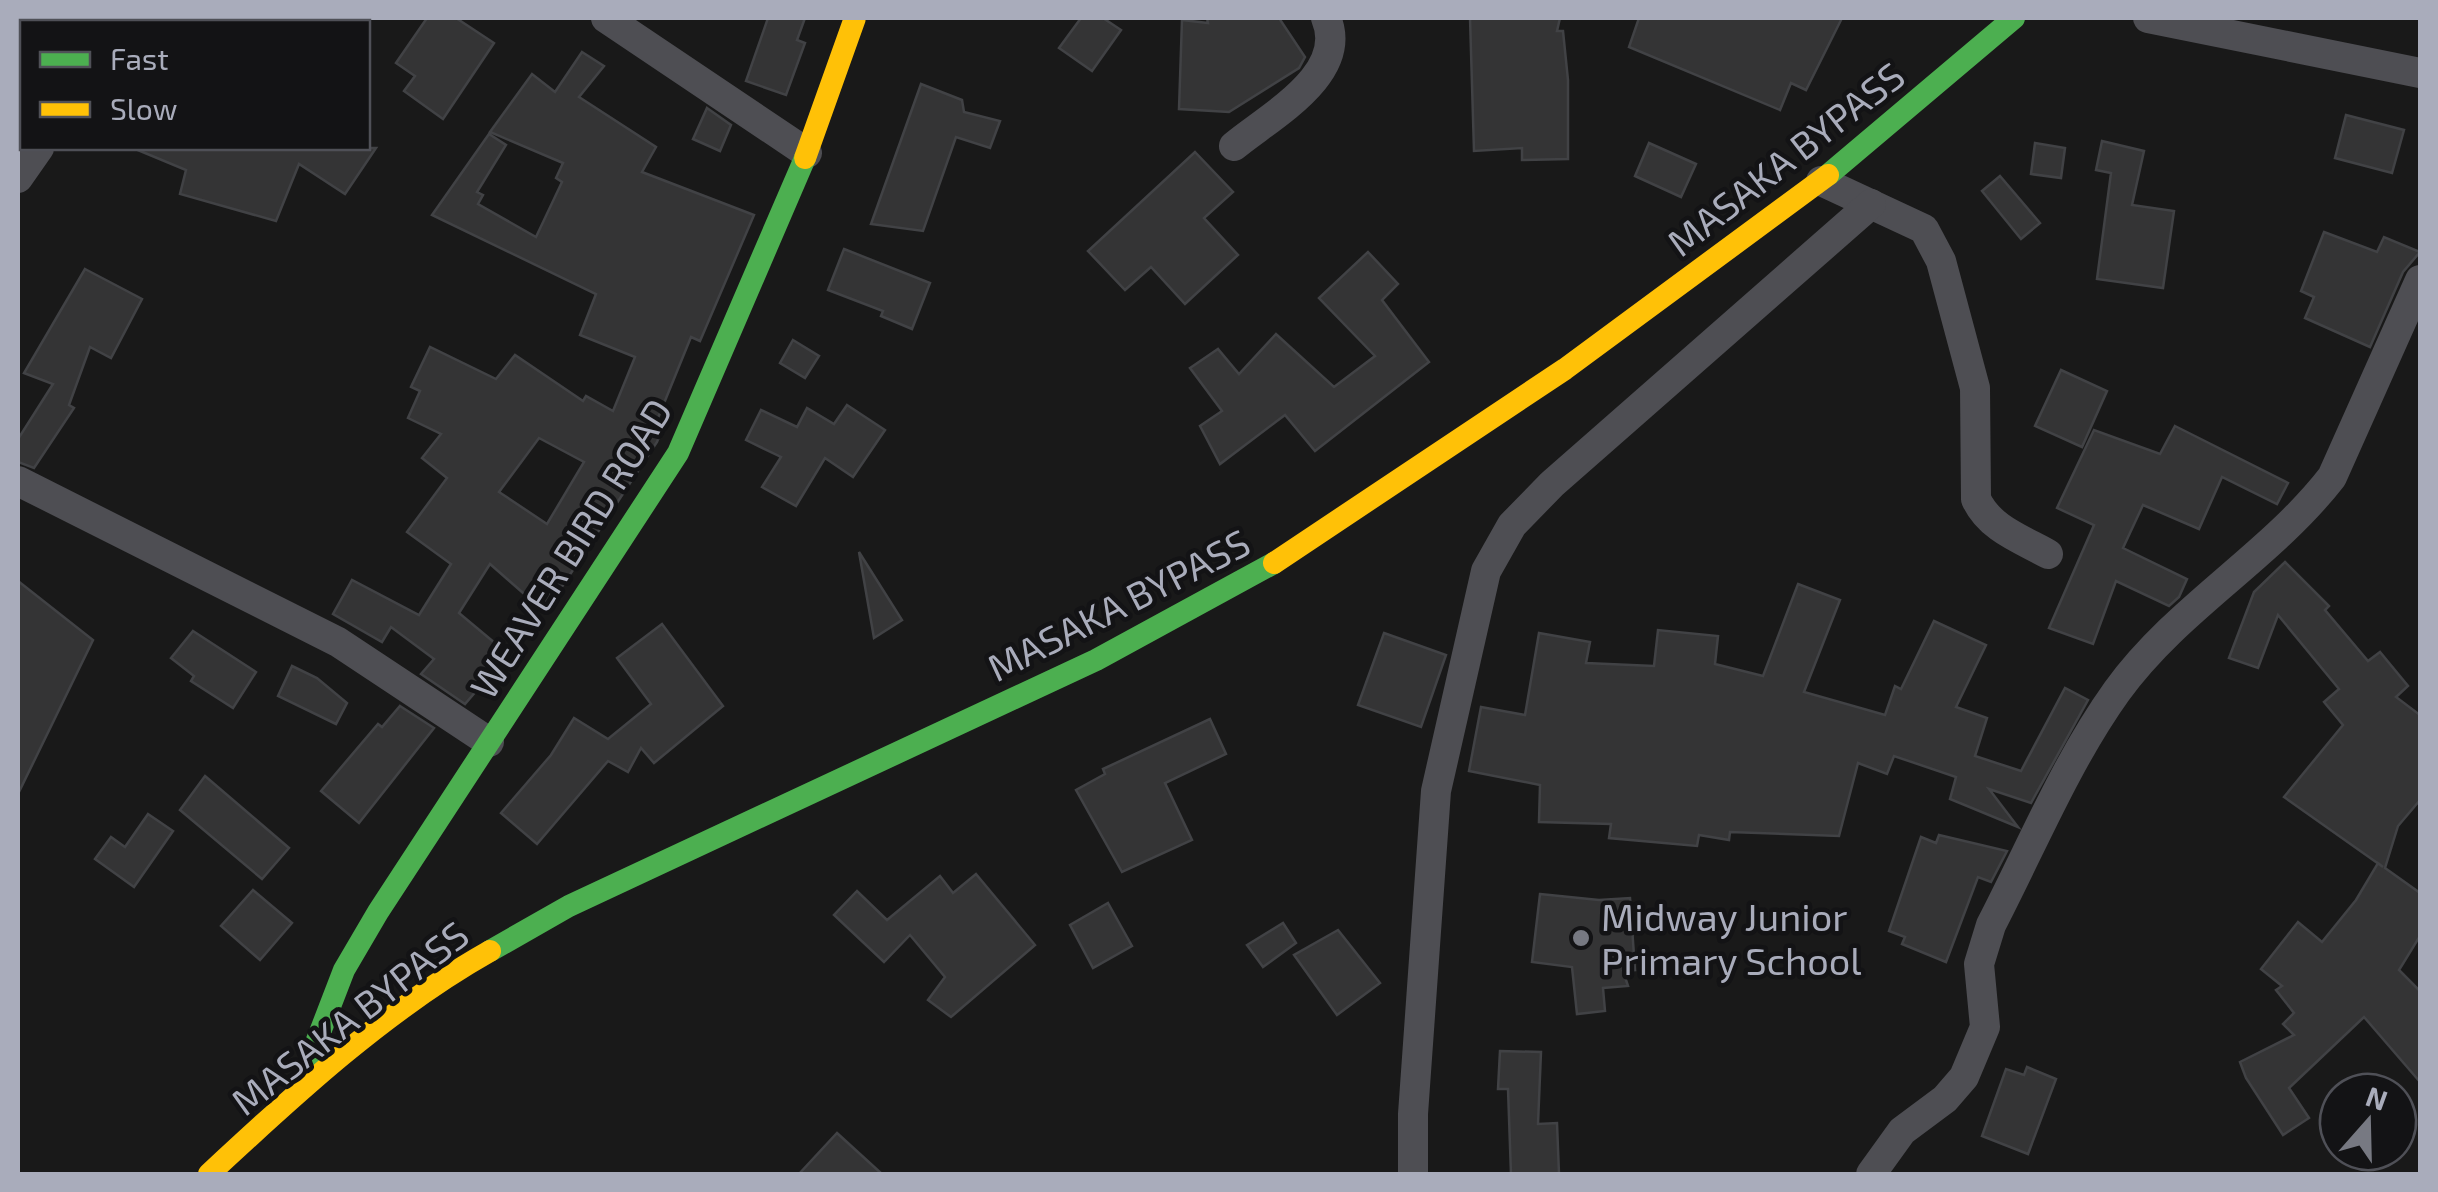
<svg xmlns="http://www.w3.org/2000/svg" width="2438" height="1192" font-family="'Exo 2',sans-serif">
<style>
.building{fill:#343435;stroke:#414245;stroke-width:2.5;fill-rule:evenodd}
.lines{fill:none;stroke-linecap:round;stroke-linejoin:round}
.street{stroke:#4e4e53;stroke-width:30}
.fast{stroke:#4caf50;stroke-width:22}
.slow{stroke:#ffc107;stroke-width:22}
.poi-dot{fill:#777982;stroke:#131315;stroke-width:4}
.labels{text-anchor:middle;dominant-baseline:central;stroke-width:9;stroke-linejoin:round;paint-order:stroke}
.street-label{font-size:38px;fill:#a9acbb;stroke:#131315}
.poi-label{font-size:38px;fill:#a9acbb;stroke:#131315;text-anchor:start}
</style>
<rect width="100%" height="100%" fill="#191919"/>
<g class="building">
<path d="M427 18H456L494 43 443 119 404 91 415 76 396 63Z"/>
<path d="M768 18H805L797 40 805 43 786 95 746 81Z"/>
<path d="M1081 18H1103L1121 30 1092 71 1059 48Z"/>
<path d="M1207 18H1279L1305 57 1299 68 1229 112 1179 109 1182 20 1208 23Z"/>
<path d="M1470 18H1560L1557 31H1563L1568 80V159L1522 160V148L1474 151Z"/>
<path d="M1639 18H1842L1806 90 1791 83 1780 110 1629 47Z"/>
<path d="M582 52 604 66 579 97 656 147 642 172 754 215 700 341 691 337 658 418 665 422 657 442 550 605 542 600 538 606 490 564 459 613 508 654 465 704 421 674 434 659 391 627 382 642 333 614 352 580 419 615 451 564 407 532 447 478 422 458 441 434 408 418 420 391 411 387 430 347 496 379 515 355 583 401 586 396 613 411 635 357 580 335 596 294 432 215 489 134 506 145 477 192 483 195 478 204 536 237 562 182 556 178 563 163 490 132 532 74 555 92ZM539 438 584 462 547 524 499 492Z"/>
<path d="M921 84 962 100 964 112 1000 121 990 148 956 137 923 231 871 224Z"/>
<path d="M707 108 731 125 720 151 693 139Z"/>
<path d="M2346 115 2404 130 2392 173 2335 158Z"/>
<path d="M2102 141 2144 151 2132 205 2174 211 2163 288 2097 279 2111 173 2096 170Z"/>
<path d="M1649 143 1696 164 1681 197 1635 176Z"/>
<path d="M2035 143 2065 148 2061 178 2031 174Z"/>
<path d="M133 148H376L345 194 299 164 276 221 180 194 186 170Z"/>
<path d="M1195 152 1233 192 1204 218 1238 255 1185 304 1151 267 1125 290 1088 251Z"/>
<path d="M2000 176 2040 223 2021 239 1982 191Z"/>
<path d="M2324 232 2377 252 2384 237 2420 252 2403 272 2370 347 2305 318 2314 297 2301 291Z"/>
<path d="M844 249 930 283 912 329 881 316 883 311 828 290Z"/>
<path d="M1368 252 1398 284 1382 300 1429 362 1315 451 1285 415 1220 464 1200 426 1222 411 1190 368 1218 349 1239 374 1276 334 1334 387 1375 356 1319 298Z"/>
<path d="M85 269 142 299 111 358 90 347 69 405 74 408 34 468 18 462V439L53 384 24 373Z"/>
<path d="M793 340 819 356 805 378 780 363Z"/>
<path d="M2061 370 2107 391 2082 447 2035 426Z"/>
<path d="M847 405 885 430 853 477 825 458 796 506 762 487 781 457 746 440 761 410 797 427 807 408 834 424Z"/>
<path d="M2175 426 2288 483 2277 504 2222 477 2199 529 2143 505 2123 548 2187 579 2179 597 2169 606 2116 581 2093 644 2049 628 2094 525 2057 508 2094 430 2160 454Z"/>
<path d="M859 552 902 620 874 638Z"/>
<path d="M2285 562 2329 606 2325 610 2368 661 2380 652 2408 686 2396 697 2420 715V800L2398 826 2385 868 2420 893V936L2399 970 2420 991V1082L2364 1017 2289 1088 2309 1118 2283 1135 2246 1078 2240 1062 2294 1035 2283 1024 2294 1013 2276 990 2282 986 2261 969 2298 922 2322 942 2356 900 2378 863 2383 867 2284 797 2343 725 2324 702 2339 689 2278 615 2258 668 2229 658 2254 592Z"/>
<path d="M18 581 93 640 18 794Z"/>
<path d="M1798 584 1840 600 1804 692 1885 715 1895 686 1901 689 1934 621 1986 645 1956 707 1987 718 1975 756 2021 771 2065 688 2088 700 2031 803 1989 789 2018 827 1950 799 1956 777 1894 756 1887 774 1858 763 1839 836 1730 832 1729 840 1699 835 1697 846 1609 838 1611 824 1539 822 1540 785 1469 771 1481 707 1525 715 1539 633 1590 642 1586 663 1654 666 1658 630 1718 636 1715 664 1763 676Z"/>
<path d="M662 624 723 706 654 763 641 748 628 772 608 761 537 844 501 813 551 755 574 718 608 739 651 704 617 658Z"/>
<path d="M193 631 256 672 233 708 191 681 194 676 171 658Z"/>
<path d="M1384 633 1446 655 1421 727 1358 705Z"/>
<path d="M292 666 317 678 347 703 336 724 278 696Z"/>
<path d="M400 706 434 728 359 823 321 791 378 724 382 727Z"/>
<path d="M1210 719 1226 754 1165 783 1192 840 1122 872 1076 790 1105 774 1103 769Z"/>
<path d="M205 776 289 848 262 879 180 810Z"/>
<path d="M148 814 173 831 134 887 95 859 111 837 125 847Z"/>
<path d="M1939 835 2007 851 1991 882 1978 877 1946 962 1902 944 1905 937 1889 931 1921 837 1936 843Z"/>
<path d="M976 874 1035 945 951 1017 928 1000 945 977 910 935 884 962 834 915 857 891 887 920 940 876 953 893Z"/>
<path d="M253 890 292 923 260 960 221 926Z"/>
<path d="M1540 894 1599 900 1630 898 1635 970 1623 971 1628 986 1603 988 1605 1011 1577 1014 1572 967 1532 962Z"/>
<path d="M1108 903 1132 946 1093 968 1070 925Z"/>
<path d="M1283 923 1296 943 1263 967 1247 945Z"/>
<path d="M1338 930 1380 983 1337 1015 1294 955Z"/>
<path d="M1500 1051 1541 1052 1538 1124 1557 1123 1559 1174H1511L1508 1089H1498Z"/>
<path d="M2027 1067 2056 1079 2028 1154 1982 1136 2006 1069 2024 1075Z"/>
<path d="M837 1133 882 1174H799Z"/>
</g>
<g class="lines">
<g class="street">
<path d="M606 18 807 153"/>
<path d="M2148 18 2420 73"/>
<path d="M170 22H172"/>
<path d="M1234 146C1270 116 1350 74 1326 18"/>
<path d="M18 178 39 148"/>
<path d="M1821 181 1924 229 1941 261 1975 388 1976 499C1989 528 2021 539 2048 554"/>
<path d="M18 481 338 642 489 742"/>
<path d="M1413 1174V1114L1436 791 1486 571 1512 525 1552 484 1871 204"/>
<path d="M1871 1174 1902 1131 1945 1099 1964 1077 1985 1027 1979 964 1991 925C2031 848 2066 762 2117 691 2177 608 2270 557 2332 477L2420 280"/>
</g>
<g class="fast">
<path d="M1828 175 2014 18"/>
<path d="M490 951 569 906 1096 660 1274 563"/>
<path d="M297 1092 344 970 378 912 678 453 805 158"/>
</g>
<g class="slow">
<path d="M805 158 855 18"/>
<path d="M1274 563 1565 369 1828 175"/>
<path d="M209 1174C296 1093 387 1009 490 951"/>
</g>
</g>
<circle class="poi-dot" cx="1581" cy="938" r="10"/>
<g class="labels">
<g class="street-label">
<text transform="translate(1785 158) rotate(-38)">MASAKA BYPASS</text>
<text transform="translate(570 548) rotate(-58)">WEAVER BIRD ROAD</text>
<text transform="translate(1118 604) rotate(-27)">MASAKA BYPASS</text>
<text transform="translate(349 1017) rotate(-38)">MASAKA BYPASS</text>
</g>
<g class="poi-label">
<text x="1601" y="916">Midway Junior<tspan x="1601" dy="44">Primary School</tspan></text>
</g>
</g>
<rect width="2438" height="1192" fill="none" stroke="#a9acbb" stroke-width="40"/>
<rect x="20" y="20" width="350" height="130" fill="#131315" stroke="#4f5057" stroke-width="2.5"/>
<rect x="40" y="52" width="50" height="15" fill="#4caf50" stroke="#4f5057" stroke-width="2.5"/>
<text x="110" y="70" font-size="30" fill="#a9acbb">Fast</text>
<rect x="40" y="102" width="50" height="15" fill="#ffc107" stroke="#4f5057" stroke-width="2.5"/>
<text x="110" y="120" font-size="30" fill="#a9acbb">Slow</text>
<g transform="translate(2368 1122) rotate(20)"><circle r="48" fill="#131315" stroke="#4f5057" stroke-width="2.5"/>
<path d="M0-8L18 38L0 25L-18 38Z" fill="#777982"/>
<text y="-15" font-size="28" font-weight="bold" text-anchor="middle" fill="#a9acbb">N</text>
</g>
</svg>
